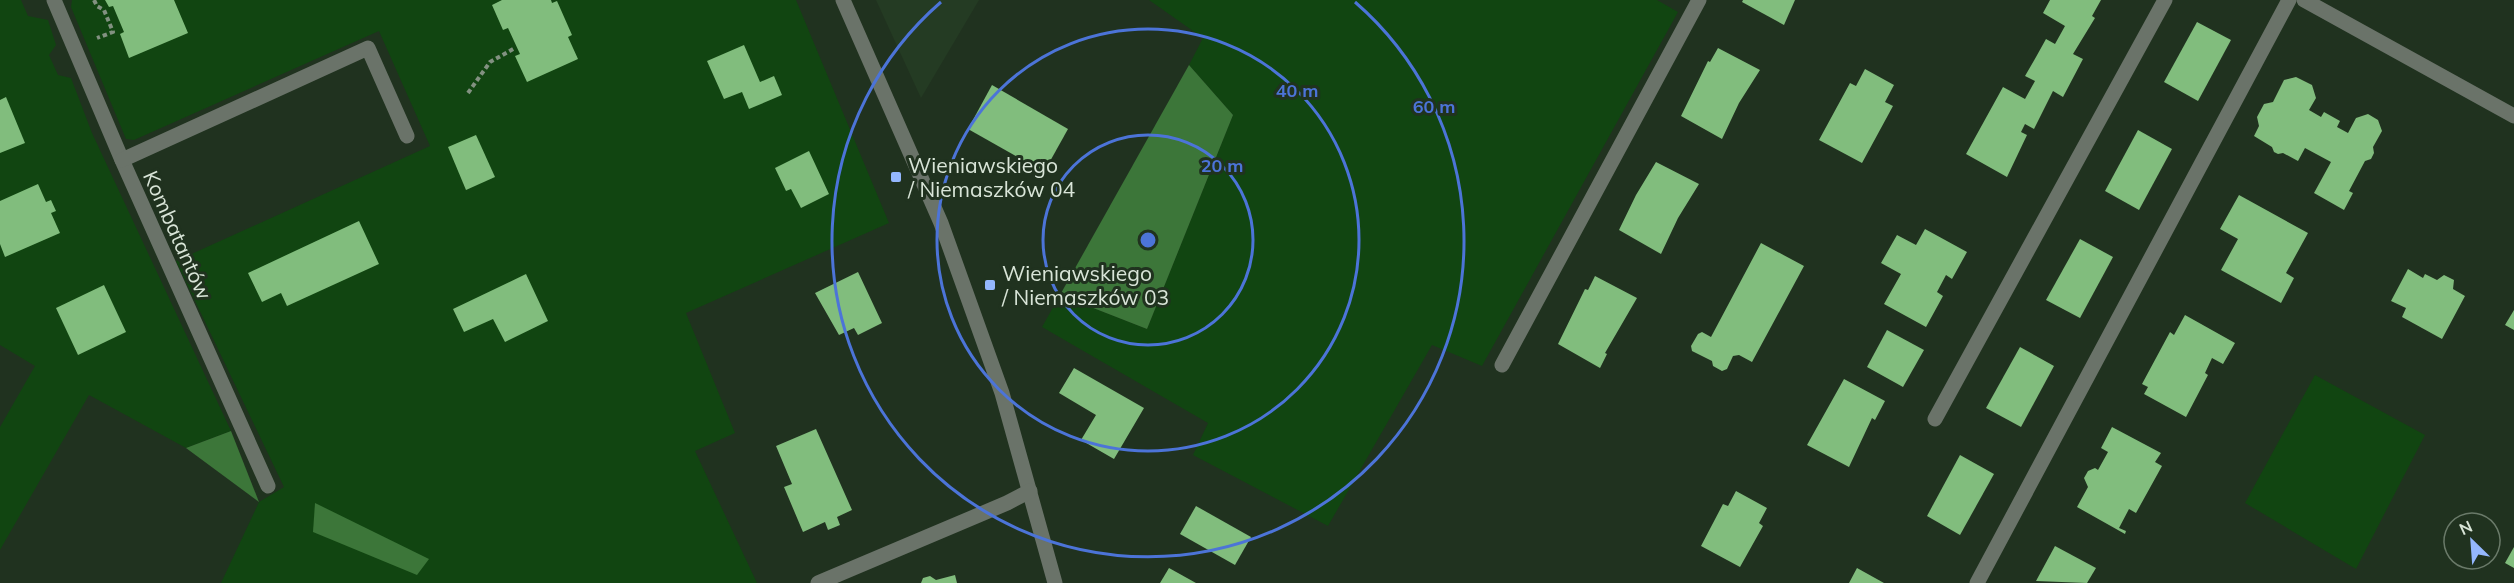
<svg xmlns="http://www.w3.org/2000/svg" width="2514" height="583" font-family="Mulish,sans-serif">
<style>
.built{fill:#243b23}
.green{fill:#114511}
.forest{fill:#3c7639}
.building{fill:#81bd7d}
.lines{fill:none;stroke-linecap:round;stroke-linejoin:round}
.path{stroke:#829181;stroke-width:4;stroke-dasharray:4.5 3;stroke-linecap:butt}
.minor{stroke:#6a7369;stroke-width:15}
.ring{fill:none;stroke:#4c74d8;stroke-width:3}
.poi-dot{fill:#94b7fd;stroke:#20321f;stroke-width:2}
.labels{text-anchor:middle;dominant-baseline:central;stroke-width:6;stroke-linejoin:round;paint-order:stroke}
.poi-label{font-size:21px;fill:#d9e5d8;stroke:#20321f;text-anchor:start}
.street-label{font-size:21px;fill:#d9e5d8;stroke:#20321f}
.centre{fill:#4c74d8;stroke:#20321f;stroke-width:3}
.ring-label{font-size:18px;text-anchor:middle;font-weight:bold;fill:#4c74d8;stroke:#20321f;stroke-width:6;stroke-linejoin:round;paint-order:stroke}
</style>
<rect width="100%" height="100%" fill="#20321f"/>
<path class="built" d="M876 0H979L921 98Z"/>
<g class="green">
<path d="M0 0H21L28 16 48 20 56 45 49 55 58 75 71 78 92 133 231 431 186 448 89 395 0 550V427L35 366 0 345Z"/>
<path d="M72 0H796L889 223 686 313 735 433 695 451 757 583H221L259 502 284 487 176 261 430 146 379 31 134 140 126 139 71 7Z"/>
<path d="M1149 0H1657L1678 12 1482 366 1432 345 1328 526 1193 455 1208 423 1042 327 1060 295 1147 329 1233 115 1189 65 1203 38Z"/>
<path d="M2315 375 2425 435 2356 569 2245 503Z"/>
</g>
<g class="forest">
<path d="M1189 65 1233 115 1147 329 1060 295Z"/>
<path d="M231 431 259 502 186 448Z"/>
<path d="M315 503 429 559 417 575 313 532Z"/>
</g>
<g class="building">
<path d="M105 0H174L188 33 129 58 120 34 124 32 113 6 109 7Z"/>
<path d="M502 0H551L552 3 557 1 572 35 568 37 578 59 527 82 515 56 520 54 508 28 503 30 492 5Z"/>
<path d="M1743 0H1795L1784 25 1742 2Z"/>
<path d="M2050 0H2101L2092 16 2095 18 2073 54 2083 59 2063 97 2053 91 2034 129 2025 124 2021 132 2027 135 2007 177 1966 154 2003 87 2025 99 2035 81 2025 76 2036 57 2046 39 2055 44 2065 26 2043 13Z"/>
<path d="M2197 22 2231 40 2198 101 2164 82Z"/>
<path d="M744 45 760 82 774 76 782 95 749 109 742 92 724 99 707 61Z"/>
<path d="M1718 48 1760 70 1739 103 1722 139 1681 116 1708 61 1710 62Z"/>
<path d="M1865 69 1894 85 1885 102 1893 106 1862 163 1819 140 1850 83 1856 86Z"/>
<path d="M2296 77 2312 85 2316 98 2309 110 2321 117 2324 112 2340 121 2337 127 2348 133 2356 118 2368 114 2378 120 2382 131 2373 147 2374 153 2371 159 2365 161 2349 191 2353 193 2344 210 2314 193 2331 162 2305 148 2298 161 2283 153 2278 154 2274 152 2272 147 2254 136 2259 126 2257 117 2264 104 2273 102 2284 80Z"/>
<path d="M992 85 1068 129 1044 172 968 129Z"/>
<path d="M6 97 25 143 0 153V100Z"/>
<path d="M2138 130 2172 149 2139 210 2105 191Z"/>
<path d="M476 135 495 177 466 190 448 147Z"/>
<path d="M809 151 829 194 801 208 791 189 786 191 775 168Z"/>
<path d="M1656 162 1699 184 1678 218 1661 254 1619 230 1636 195Z"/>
<path d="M38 184 46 202 51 200 56 211 51 213 60 233 5 257 0 244V201Z"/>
<path d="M2239 195 2308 233 2286 273 2294 278 2281 303 2221 270 2238 239 2220 229Z"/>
<path d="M359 221 379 264 287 306 281 293 262 302 248 273Z"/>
<path d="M1925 229 1967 252 1952 279 1946 275 1937 292 1943 296 1926 327 1884 304 1901 274 1881 263 1897 235 1916 245Z"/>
<path d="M2080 239 2113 257 2080 318 2046 300Z"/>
<path d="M1761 243 1804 266 1752 362 1739 355 1733 356 1727 369 1722 371 1713 366 1712 361 1692 351 1691 346 1698 334 1702 332 1711 337Z"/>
<path d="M2408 269 2423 278 2425 274 2437 280 2444 275 2454 280 2453 289 2465 296 2442 339 2402 317 2406 308 2391 301Z"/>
<path d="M858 272 882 323 858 335 854 328 839 335 815 293Z"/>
<path d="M526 274 548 321 505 342 493 319 464 332 453 309Z"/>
<path d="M1595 276 1637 298 1605 353 1607 354 1600 368 1558 344 1585 289 1588 290Z"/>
<path d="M104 285 126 332 78 355 56 308Z"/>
<path d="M2514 310V330L2505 325Z"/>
<path d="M2185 315 2235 343 2223 364 2212 358 2205 373 2208 375 2186 417 2144 394 2148 387 2142 384 2170 332 2174 335Z"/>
<path d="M1887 330 1924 350 1903 387 1867 367Z"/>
<path d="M2020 347 2054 366 2021 427 1986 408Z"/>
<path d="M1074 368 1144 408 1114 459 1081 440 1096 415 1059 393Z"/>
<path d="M1844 379 1885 401 1875 420 1872 418 1849 467 1807 445Z"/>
<path d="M2112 427 2161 453 2155 462 2162 466 2136 513 2129 509 2119 528 2126 531 2125 534 2077 507 2088 487 2084 478 2088 471 2095 468 2098 470 2108 452 2101 448Z"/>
<path d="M816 429 852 510 837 517 840 525 828 530 825 522 803 532 784 487 792 484 776 446Z"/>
<path d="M1960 455 1994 474 1960 535 1927 516Z"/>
<path d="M1736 491 1767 508 1759 523 1763 526 1740 567 1701 546 1723 504 1728 506Z"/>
<path d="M1196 506 1251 537 1235 565 1180 534Z"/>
<path d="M2055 546 2096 568 2087 583 2036 581Z"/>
<path d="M2514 547V568L2505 563Z"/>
<path d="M1169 568 1196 583H1160Z"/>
<path d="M1857 568 1884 583H1849Z"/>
<path d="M955 575 957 583H921L923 578 930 576 936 580Z"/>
</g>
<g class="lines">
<g class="path">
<path d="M94 0 97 6 104 10 113 32 97 38"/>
<path d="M468 93 490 62 515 48"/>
</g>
<g class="minor">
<path d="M54 0 122 160 268 486"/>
<path d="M843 0 941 223 1002 393 1055 583"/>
<path d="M2304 0 2514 116"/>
<path d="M122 160 368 48 407 136"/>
<path d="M1502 365 1699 0"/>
<path d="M1935 419 2165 0"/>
<path d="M818 583 1007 503 1030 491"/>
<path d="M1977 583 2289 0"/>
</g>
</g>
<g class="ring">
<circle cx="1148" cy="240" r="105"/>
<circle cx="1148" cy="240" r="211"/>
<path d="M1355 2A316 316 0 1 1 941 2"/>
</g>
<g class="poi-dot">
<rect x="890" y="171" width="12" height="12" rx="3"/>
<rect x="984" y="279" width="12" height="12" rx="3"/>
</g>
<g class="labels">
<g class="poi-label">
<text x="908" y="165">Wieniawskiego<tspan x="908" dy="24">/ Niemaszków 04</tspan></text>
<text x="1002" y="273">Wieniawskiego<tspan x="1002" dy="24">/ Niemaszków 03</tspan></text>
</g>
<g class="street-label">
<text transform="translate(178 235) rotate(66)">Kombatantów</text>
</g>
</g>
<circle cx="1148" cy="240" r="9" class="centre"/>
<g class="ring-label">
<text x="1297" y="97">40 m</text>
<text x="1434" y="113">60 m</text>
<text x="1222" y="172">20 m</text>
</g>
<g transform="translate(2472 541) rotate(335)"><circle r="28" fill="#20321f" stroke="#6a7a69" stroke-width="1.5"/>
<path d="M0-4.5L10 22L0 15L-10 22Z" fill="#94b7fd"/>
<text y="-9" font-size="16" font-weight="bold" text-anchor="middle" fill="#d9e5d8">N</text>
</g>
</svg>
